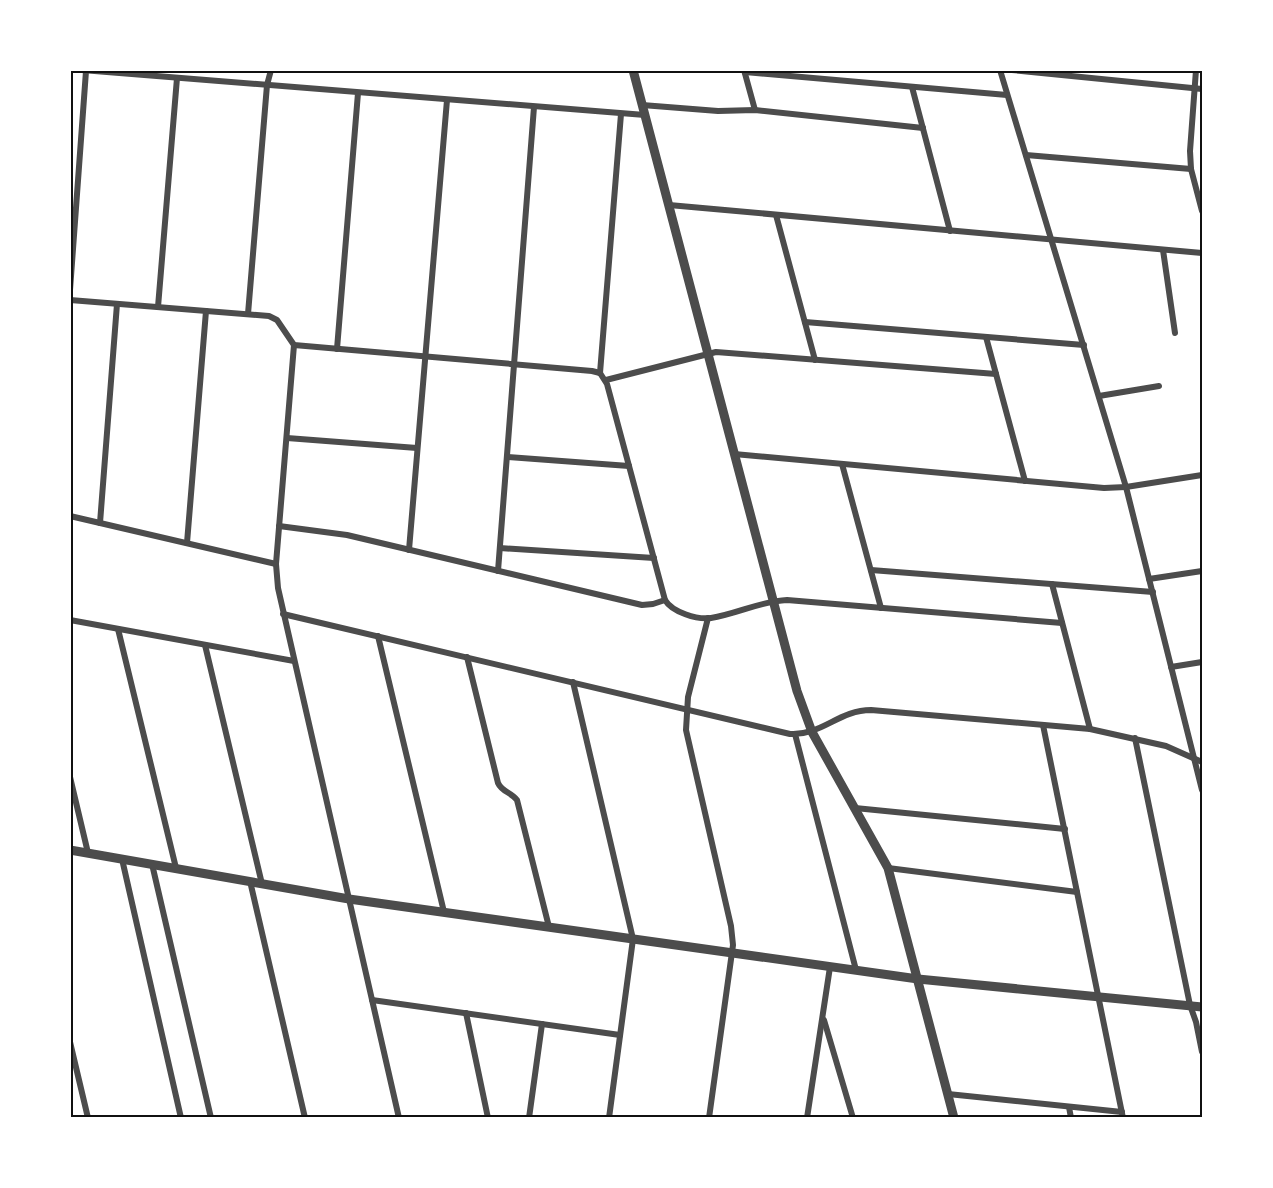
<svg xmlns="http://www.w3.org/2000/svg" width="1273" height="1188" font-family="Inter,sans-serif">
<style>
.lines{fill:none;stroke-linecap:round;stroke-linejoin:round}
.minor{stroke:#4c4c4c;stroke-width:6}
.tertiary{stroke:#4c4c4c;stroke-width:9}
.neatline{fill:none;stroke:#111;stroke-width:2}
</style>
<rect width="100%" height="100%" fill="#fff"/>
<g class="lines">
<g class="minor">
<path d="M82 70 645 115"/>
<path d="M744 70 755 110"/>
<path d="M1000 70 1126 487 1202 790"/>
<path d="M1012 70 1202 89"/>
<path d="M1196 70 1190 151 1191 169 1202 211"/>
<path d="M745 72 1007 95"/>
<path d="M912 87 950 231"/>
<path d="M642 105 718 111 755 110 923 128"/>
<path d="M1026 155 1191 169"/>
<path d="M669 205 1202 253"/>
<path d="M776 215 815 360"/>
<path d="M1163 250 1175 333"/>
<path d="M70 290 86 71"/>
<path d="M70 300 269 316 277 320 294 345 592 371 600 373"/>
<path d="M158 307 177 78"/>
<path d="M248 314 267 85 271 70"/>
<path d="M805 322 1084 345"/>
<path d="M986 337 1025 481"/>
<path d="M294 345 276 564 278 588 399 1118"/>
<path d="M337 349 358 93"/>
<path d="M600 373 607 384 665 600C672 612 697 620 711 618 737 614 761 601 787 600L1062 623"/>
<path d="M600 373 621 114"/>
<path d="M606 380 716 352 996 374"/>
<path d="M1099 396 1159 386"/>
<path d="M287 438 417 448"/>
<path d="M734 454 1104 488 1126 487 1202 475"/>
<path d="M507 457 629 466"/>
<path d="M842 464 881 608"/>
<path d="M70 516 276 564"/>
<path d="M100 523 117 304"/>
<path d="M279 526 347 535 642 605 653 604 665 600"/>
<path d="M187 543 206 311"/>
<path d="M500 548 654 558"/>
<path d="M409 550 447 100"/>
<path d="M871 570 1153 592"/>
<path d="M498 571 534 107"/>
<path d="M1149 579 1202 571"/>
<path d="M1052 584 1090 729"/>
<path d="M283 614 790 734C821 736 839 710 871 710L1090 729 1166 746 1202 762"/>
<path d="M708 618 688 697 686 730 731 926 733 945 709 1118"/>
<path d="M70 620 294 661"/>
<path d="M118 629 176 868"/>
<path d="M378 636 444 912"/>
<path d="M205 645 262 884"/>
<path d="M467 657 498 783C502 792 511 792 517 800L549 927"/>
<path d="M1171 667 1202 662"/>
<path d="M573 682 633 939 609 1118"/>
<path d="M1043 725 1123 1118"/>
<path d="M795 734 856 970"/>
<path d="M1135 738 1190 1005 1196 1022 1202 1052"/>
<path d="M70 777 88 853"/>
<path d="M855 808 1065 829"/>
<path d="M122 859 181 1118"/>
<path d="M152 864 211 1118"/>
<path d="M888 868 1077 892"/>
<path d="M250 881 305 1118"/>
<path d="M372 1000 620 1035"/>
<path d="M466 1013 488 1118"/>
<path d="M824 1020 853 1118"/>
<path d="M70 1042 88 1118"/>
<path d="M948 1094 1122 1112"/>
<path d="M1069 1107 1071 1118"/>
<path d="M529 1118 542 1024"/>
<path d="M807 1118 830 967"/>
</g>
<g class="tertiary">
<path d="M633 70 797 691 812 732 888 868 954 1118"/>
<path d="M70 850 349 899 918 979 1202 1007"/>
</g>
</g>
<rect width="1273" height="1188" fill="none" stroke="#ffffff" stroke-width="144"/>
<rect x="72" y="72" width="1129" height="1044" class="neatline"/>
</svg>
